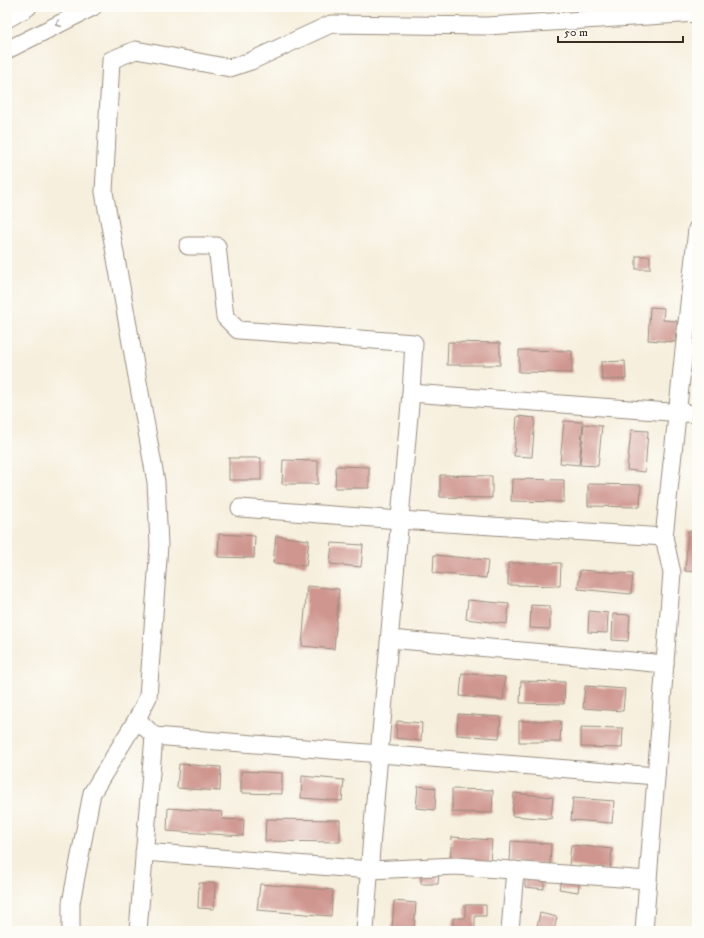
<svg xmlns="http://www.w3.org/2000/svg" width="704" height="938" font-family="'IM FELL DW Pica',serif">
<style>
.building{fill:#cf968f}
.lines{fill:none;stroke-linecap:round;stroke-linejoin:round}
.minor-casing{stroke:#988c7e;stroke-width:19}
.minor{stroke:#fff;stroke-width:17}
.oneway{stroke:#a79f9a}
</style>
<rect width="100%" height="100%" fill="#fdfcf7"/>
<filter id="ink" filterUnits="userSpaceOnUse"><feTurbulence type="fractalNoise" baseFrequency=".025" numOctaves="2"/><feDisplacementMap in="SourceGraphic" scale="8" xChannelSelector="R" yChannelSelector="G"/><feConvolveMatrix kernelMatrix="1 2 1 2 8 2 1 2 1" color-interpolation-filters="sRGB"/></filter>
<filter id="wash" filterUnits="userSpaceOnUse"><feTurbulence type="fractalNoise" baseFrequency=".012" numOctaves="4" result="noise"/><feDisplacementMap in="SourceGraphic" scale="16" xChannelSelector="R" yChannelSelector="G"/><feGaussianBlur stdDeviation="0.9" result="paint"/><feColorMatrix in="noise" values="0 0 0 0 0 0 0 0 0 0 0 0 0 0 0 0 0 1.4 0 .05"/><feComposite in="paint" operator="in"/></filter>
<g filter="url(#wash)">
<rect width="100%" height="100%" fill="#f6efdd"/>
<g id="blocks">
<g class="building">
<rect x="636" y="256" width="14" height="13"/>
<path d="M650 307 664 308 663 320 677 321 675 342 648 340Z"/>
<path d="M448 342 500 343V365H447Z"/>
<path d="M519 350 572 351V373L519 372Z"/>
<path d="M625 361 626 379 602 380 601 362Z"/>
<path d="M517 416 535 418 532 457 514 456Z"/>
<path d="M564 421 583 422 579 465 560 463Z"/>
<path d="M584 424 602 426 598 466 580 465Z"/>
<path d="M631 430 648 431 645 472 627 470Z"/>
<rect x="229" y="458" width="32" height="22"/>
<path d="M283 460 318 461V484H282Z"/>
<path d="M336 466 369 467V488H335Z"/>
<path d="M440 475 492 476V498L440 497Z"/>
<path d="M512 479 564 480V502L511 501Z"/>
<path d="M588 484 641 485 640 507 588 506Z"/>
<path d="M688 531 697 532V572L685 571Z"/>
<path d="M219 534 255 536 254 558 218 557Z"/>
<path d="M276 536 309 540 306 566 273 563Z"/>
<path d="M332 543 363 545 361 567 330 564Z"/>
<path d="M434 555 488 560 486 578 433 573Z"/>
<path d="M508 563H561L560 586 508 585Z"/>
<path d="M580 570 633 574 631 594 578 589Z"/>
<path d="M307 586 339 589 334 649 302 646Z"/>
<path d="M468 600 509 604 507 624 466 619Z"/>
<path d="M531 605 550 606V629L530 628Z"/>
<path d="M589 611 608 613 607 633 588 632Z"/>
<path d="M613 614 630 615 628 641 612 640Z"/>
<path d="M462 673 505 677 503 700 460 696Z"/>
<path d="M521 681 565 682 564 704 520 703Z"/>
<path d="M585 686 625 689 623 711 583 708Z"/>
<path d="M458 714 501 717 499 738 457 735Z"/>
<path d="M397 721 422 723 421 741 396 738Z"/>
<path d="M519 721H561L560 742H519Z"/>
<path d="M581 727 623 728 622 748 581 747Z"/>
<path d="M179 764 221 767 220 791 177 788Z"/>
<path d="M241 771 282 773V794L241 793Z"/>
<path d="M302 776 344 780 342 801 301 798Z"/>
<path d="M418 786 436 788 435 810 416 808Z"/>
<path d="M452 789 493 790 492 813 452 812Z"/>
<path d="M514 793 553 797 551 819 512 816Z"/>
<path d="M573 798 614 801 612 823 571 820Z"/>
<path d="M168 808 223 812 222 819 244 820 243 836 167 831Z"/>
<path d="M266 819 340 820V842L265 841Z"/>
<path d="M452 837 492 840 490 862 450 859Z"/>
<path d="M511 841 551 844 550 865 510 862Z"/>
<path d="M571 845 612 849 610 870 569 866Z"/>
<path d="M421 869 439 870 438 884H421Z"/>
<path d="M525 879 544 880V889L525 887Z"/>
<path d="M561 881 579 884 578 892 559 889Z"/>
<path d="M199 883H215L214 909 198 908Z"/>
<path d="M260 884 333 890 331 916 257 910Z"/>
<path d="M394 901 416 903 414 930 392 928Z"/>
<path d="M465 905H486V916H475V931H453V918H465Z"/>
<path d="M540 913 557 917 554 931H536Z"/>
</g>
</g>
</g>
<g filter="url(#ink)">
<use href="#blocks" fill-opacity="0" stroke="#988c7e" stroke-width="1"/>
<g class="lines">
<defs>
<g id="minor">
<path d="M7 19 28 7"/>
<path d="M7 50 93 7"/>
<path d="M188 246H217L225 317 238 330 414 343 411 393 372 835 365 931"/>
<path d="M411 393 697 414"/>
<path d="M240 508 400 520 664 537"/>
<path d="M390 639 665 664"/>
<path d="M137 719 154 736 656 776"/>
<path d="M144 852 370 870 456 866 648 880"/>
<path d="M71 931V903L92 793 137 719 148 697 159 545 156 482 104 192 111 60 136 50 230 68 251 61 331 24 487 26 697 13"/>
<path d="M138 931 154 736"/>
<path d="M510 931 515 870"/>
<path d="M644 931 672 573 664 537 697 229"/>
</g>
</defs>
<use href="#minor" class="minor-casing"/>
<use href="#minor" class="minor"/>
</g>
<defs><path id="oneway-chevron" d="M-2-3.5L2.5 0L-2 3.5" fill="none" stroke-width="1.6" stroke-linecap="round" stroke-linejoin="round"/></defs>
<use class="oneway" href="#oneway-chevron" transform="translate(58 24) rotate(154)"/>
</g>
<rect width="704" height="938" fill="none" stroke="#fdfcf7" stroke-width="24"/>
<path d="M558 36v6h125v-6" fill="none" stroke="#3b2a1e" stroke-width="2"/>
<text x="564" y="36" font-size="12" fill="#3b2a1e" stroke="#fdfcf7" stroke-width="3" paint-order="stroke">50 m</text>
</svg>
